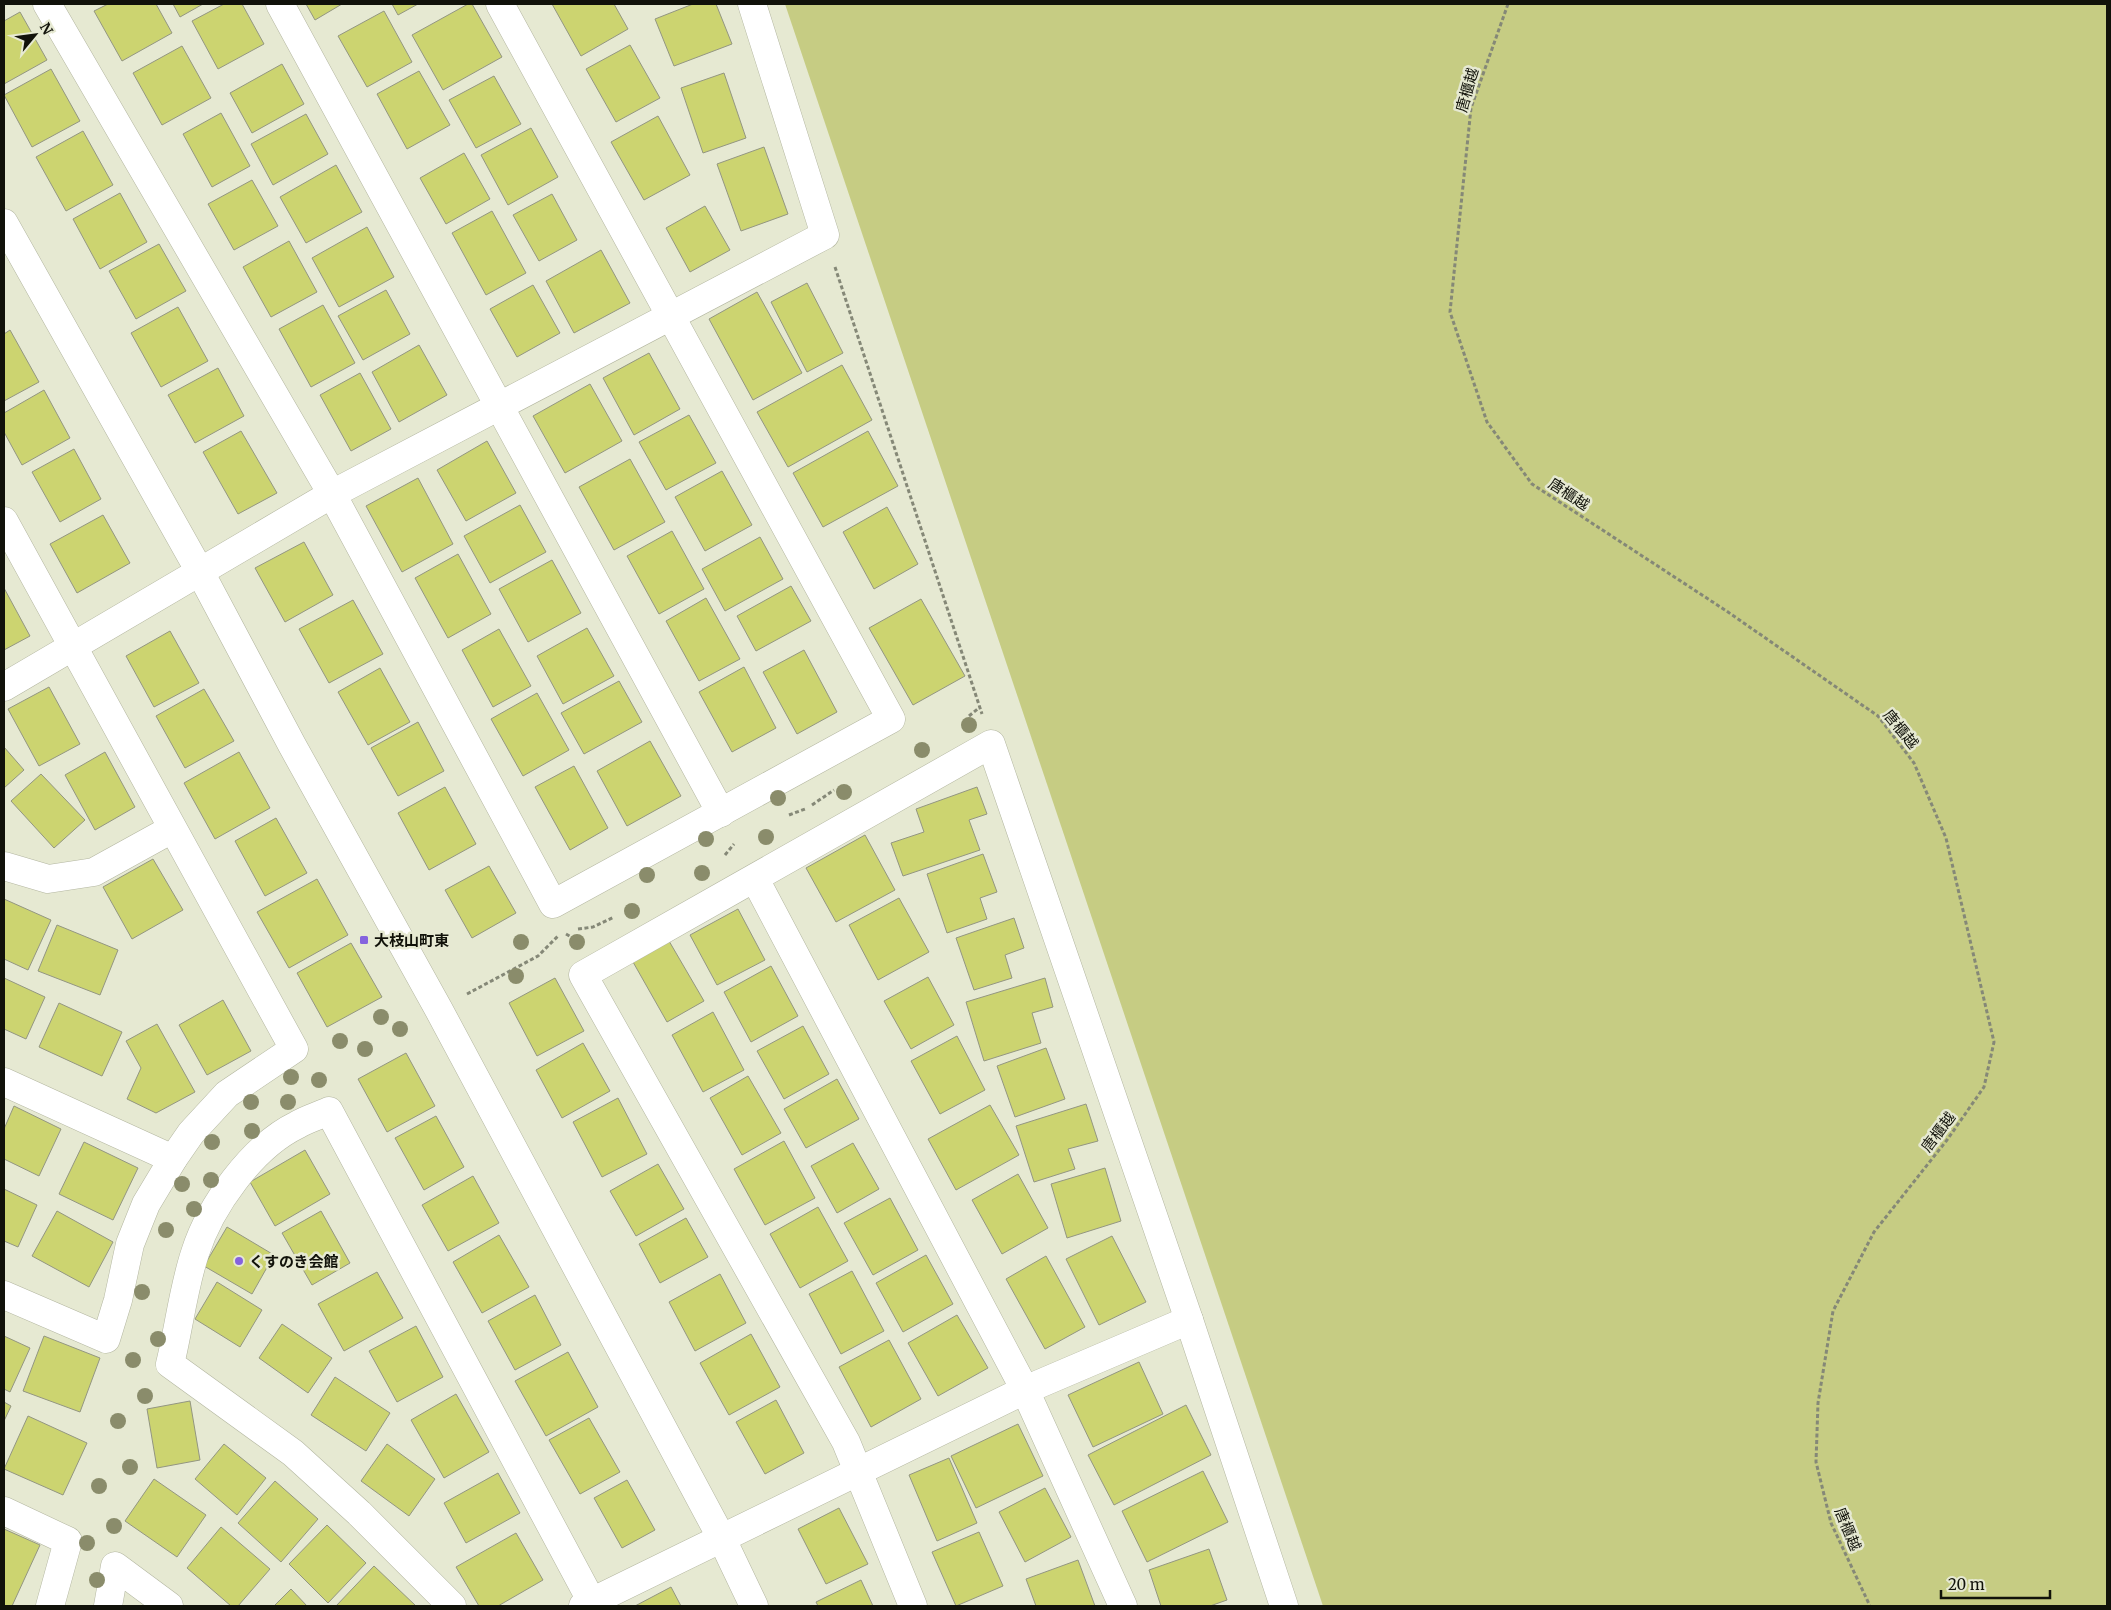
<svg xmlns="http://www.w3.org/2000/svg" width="2111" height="1610" font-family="Merriweather,'Noto Sans JP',serif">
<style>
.green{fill:#c6cc83}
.building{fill:#ccd470;stroke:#939681}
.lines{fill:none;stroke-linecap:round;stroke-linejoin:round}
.minor-casing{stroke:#b3b6a0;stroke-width:29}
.path{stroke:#858877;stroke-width:3;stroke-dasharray:4 2.5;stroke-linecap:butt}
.minor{stroke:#fff;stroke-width:28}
.tree{fill:#8a8c6b}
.poi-dot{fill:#8563de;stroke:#e6e9d2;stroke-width:2}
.labels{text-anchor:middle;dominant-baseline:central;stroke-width:5;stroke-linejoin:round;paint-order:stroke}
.street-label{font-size:15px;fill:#11120a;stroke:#e6e9d2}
.poi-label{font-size:15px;font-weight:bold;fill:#11120a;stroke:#e6e9d2;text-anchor:start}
</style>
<rect width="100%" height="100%" fill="#e6e9d2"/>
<path class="green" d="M785 4H2107V1606H1323Z"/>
<g class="building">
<path d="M108 4H156L172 33 122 61 94 11Z"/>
<path d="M173 4H203L180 17Z"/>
<path d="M224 4H242L264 44 218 69 192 21Z"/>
<path d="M306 4H342L315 20Z"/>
<path d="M392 4H418L398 15Z"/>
<path d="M468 4H472L502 57 443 90 412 35Z"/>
<path d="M552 4H614L628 29 581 56Z"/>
<path d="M693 4H716L732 44 674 66 655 19Z"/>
<path d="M384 11 412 62 367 87 338 36Z"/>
<path d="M20 12 47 60 4 84V21Z"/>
<path d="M630 45 660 98 616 122 586 69Z"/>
<path d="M182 46 211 98 162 125 133 73Z"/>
<path d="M282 64 304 104 252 133 230 93Z"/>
<path d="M51 69 80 121 32 147 4 95Z"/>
<path d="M419 71 450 125 407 149 377 94Z"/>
<path d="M724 73 746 138 703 153 681 88Z"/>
<path d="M494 76 521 124 476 148 449 100Z"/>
<path d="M221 113 250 166 212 187 183 134Z"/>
<path d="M306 114 328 154 273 185 251 144Z"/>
<path d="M658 116 690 175 644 200 611 142Z"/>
<path d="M531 128 558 177 508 205 481 155Z"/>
<path d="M83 131 113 185 66 211 36 157Z"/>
<path d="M764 147 788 214 741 231 717 164Z"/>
<path d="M464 153 490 199 446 224 420 178Z"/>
<path d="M336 165 362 212 306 243 280 197Z"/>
<path d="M252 180 278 226 234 250 208 204Z"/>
<path d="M120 193 147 242 100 269 73 219Z"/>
<path d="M552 194 577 240 539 261 513 215Z"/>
<path d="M705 206 730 250 690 272 666 228Z"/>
<path d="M492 211 526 273 486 295 452 233Z"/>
<path d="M367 227 394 277 339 307 312 258Z"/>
<path d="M289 241 317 292 271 317 243 267Z"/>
<path d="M159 244 186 291 136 319 109 271Z"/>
<path d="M601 250 630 303 574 333 546 281Z"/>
<path d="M807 283 843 353 807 372 771 302Z"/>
<path d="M533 285 560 333 517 357 490 309Z"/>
<path d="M386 290 410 334 363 360 338 316Z"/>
<path d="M757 292 802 373 753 400 709 319Z"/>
<path d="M323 305 355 363 311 387 279 329Z"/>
<path d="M178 307 208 361 161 387 131 333Z"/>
<path d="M10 330 39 382 4 401V334Z"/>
<path d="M419 345 447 395 399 422 372 372Z"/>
<path d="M649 353 680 409 634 435 603 378Z"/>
<path d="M842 365 872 420 788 467 757 412Z"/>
<path d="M218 368 244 416 195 443 168 395Z"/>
<path d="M360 373 391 429 351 451 320 395Z"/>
<path d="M590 384 622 441 565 473 533 416Z"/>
<path d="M44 390 70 438 22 465 4 432V413Z"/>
<path d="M689 415 716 463 666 490 639 442Z"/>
<path d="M241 431 277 493 238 514 203 452Z"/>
<path d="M868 431 898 486 823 527 793 473Z"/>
<path d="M487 441 516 493 466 521 437 470Z"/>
<path d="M74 449 101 499 60 522 32 472Z"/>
<path d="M630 459 665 522 614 550 579 487Z"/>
<path d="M722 471 752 525 705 551 675 497Z"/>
<path d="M418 478 453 544 402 572 366 506Z"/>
<path d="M520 505 546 552 490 583 464 536Z"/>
<path d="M887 507 918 564 874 589 843 532Z"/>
<path d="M103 515 130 563 77 593 50 544Z"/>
<path d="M672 531 704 589 659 614 627 556Z"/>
<path d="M760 537 783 579 725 611 702 569Z"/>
<path d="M304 542 333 595 285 622 255 568Z"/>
<path d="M458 554 491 614 448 638 415 578Z"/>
<path d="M552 560 581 613 528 642 499 589Z"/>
<path d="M791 586 811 621 756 651 737 616Z"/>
<path d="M4 588 30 636 4 650Z"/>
<path d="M706 598 740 659 699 681 666 621Z"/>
<path d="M921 599 965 676 913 705 869 628Z"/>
<path d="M353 600 383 654 329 683 299 629Z"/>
<path d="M587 628 614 676 563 704 537 656Z"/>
<path d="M499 629 531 686 493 707 462 650Z"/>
<path d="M170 631 199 683 154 707 126 656Z"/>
<path d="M804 650 837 712 797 734 763 672Z"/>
<path d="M744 667 776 728 732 752 699 692Z"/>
<path d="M380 668 410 722 368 745 338 692Z"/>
<path d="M619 681 642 722 584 754 561 713Z"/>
<path d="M49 687 80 744 39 766 8 709Z"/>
<path d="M204 689 234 741 185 768 156 716Z"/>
<path d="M537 693 569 750 523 776 491 719Z"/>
<path d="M418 722 444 771 398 796 371 748Z"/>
<path d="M650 741 681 796 627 826 597 771Z"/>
<path d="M4 747 24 770 4 788Z"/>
<path d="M105 752 135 807 95 830 65 775Z"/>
<path d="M239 752 270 808 215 839 184 783Z"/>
<path d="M574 766 608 828 570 850 535 787Z"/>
<path d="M41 774 85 820 54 848 11 801Z"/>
<path d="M445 787 476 844 429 870 398 813Z"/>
<path d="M977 787 987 814 969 820 980 850 903 876 891 843 924 832 916 809Z"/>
<path d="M276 818 307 873 265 896 235 841Z"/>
<path d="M865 835 895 890 836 922 806 868Z"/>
<path d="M983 854 997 892 980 898 987 919 947 933 927 874Z"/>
<path d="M153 859 183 910 132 939 103 887Z"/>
<path d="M489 866 516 913 472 938 445 890Z"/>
<path d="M317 879 348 935 289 968 257 912Z"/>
<path d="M899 898 929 952 878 980 849 925Z"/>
<path d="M4 899 51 920 28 970 4 959Z"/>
<path d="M738 909 765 960 717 985 690 935Z"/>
<path d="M1014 918 1024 948 1005 955 1012 978 974 990 956 938Z"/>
<path d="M57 925 118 950 100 995 38 971Z"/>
<path d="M669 941 704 1001 667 1022 633 962Z"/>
<path d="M351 943 382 997 327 1027 297 973Z"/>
<path d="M771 966 798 1016 751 1042 724 992Z"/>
<path d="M928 977 954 1025 911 1049 884 1001Z"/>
<path d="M4 978 45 997 26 1039 4 1029Z"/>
<path d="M555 978 584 1031 537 1056 509 1003Z"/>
<path d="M1045 978 1053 1007 1032 1013 1041 1043 984 1061 966 1002Z"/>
<path d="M223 1000 251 1051 207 1075 179 1025Z"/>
<path d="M59 1003 122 1032 102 1076 39 1047Z"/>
<path d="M713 1012 744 1070 703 1092 672 1035Z"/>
<path d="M157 1024 195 1092 156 1113 127 1099 141 1068 126 1041Z"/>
<path d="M803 1026 829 1074 784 1099 757 1051Z"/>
<path d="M957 1036 985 1090 940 1114 911 1061Z"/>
<path d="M583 1043 610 1091 562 1118 536 1070Z"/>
<path d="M1046 1048 1065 1099 1015 1117 997 1066Z"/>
<path d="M406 1053 435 1106 387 1132 358 1079Z"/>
<path d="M748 1076 781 1133 742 1155 710 1098Z"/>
<path d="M837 1079 859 1119 806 1148 784 1109Z"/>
<path d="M618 1098 647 1154 602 1177 573 1122Z"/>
<path d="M1086 1104 1098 1141 1068 1149 1075 1169 1034 1182 1016 1126Z"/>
<path d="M990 1105 1019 1155 956 1190 928 1139Z"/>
<path d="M14 1106 61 1129 39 1176 4 1159V1129Z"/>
<path d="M436 1116 464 1167 424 1190 395 1138Z"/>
<path d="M784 1141 815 1198 765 1225 734 1169Z"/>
<path d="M84 1142 138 1168 113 1220 59 1194Z"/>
<path d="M853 1143 879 1189 837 1213 811 1166Z"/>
<path d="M305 1150 330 1194 275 1226 250 1182Z"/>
<path d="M658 1164 684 1209 636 1236 610 1191Z"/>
<path d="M1105 1168 1121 1221 1067 1238 1051 1184Z"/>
<path d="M1018 1174 1048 1228 1002 1254 972 1200Z"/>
<path d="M473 1176 499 1223 448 1251 422 1205Z"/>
<path d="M4 1189 37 1205 18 1247 4 1241Z"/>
<path d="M890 1198 918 1250 873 1275 844 1223Z"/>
<path d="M818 1207 848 1261 800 1288 770 1234Z"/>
<path d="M57 1211 113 1242 89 1287 32 1256Z"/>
<path d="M321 1211 350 1263 312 1285 282 1233Z"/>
<path d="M686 1218 708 1257 660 1283 639 1244Z"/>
<path d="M227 1227 274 1255 252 1294 204 1266Z"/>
<path d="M499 1235 529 1287 482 1313 453 1262Z"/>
<path d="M1112 1236 1146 1302 1099 1325 1066 1259Z"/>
<path d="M926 1255 953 1304 903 1332 876 1283Z"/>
<path d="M1046 1256 1085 1327 1045 1349 1006 1279Z"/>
<path d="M852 1271 884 1331 841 1354 809 1294Z"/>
<path d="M377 1272 403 1318 344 1351 318 1304Z"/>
<path d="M720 1274 746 1323 695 1351 669 1302Z"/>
<path d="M217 1282 262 1310 240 1347 195 1319Z"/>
<path d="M535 1295 561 1345 515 1370 488 1321Z"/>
<path d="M957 1315 988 1368 938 1396 908 1343Z"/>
<path d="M282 1324 332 1358 308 1393 259 1358Z"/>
<path d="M416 1326 443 1377 397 1402 369 1351Z"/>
<path d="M751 1334 780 1387 729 1415 700 1363Z"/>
<path d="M4 1336 30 1348 10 1392 4 1389Z"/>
<path d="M44 1336 100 1358 80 1412 23 1391Z"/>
<path d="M889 1340 921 1399 871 1427 839 1367Z"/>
<path d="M568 1352 598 1407 546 1436 515 1381Z"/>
<path d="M1139 1362 1163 1414 1093 1447 1068 1395Z"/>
<path d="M335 1377 390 1413 366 1451 311 1415Z"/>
<path d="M456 1394 489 1452 444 1478 411 1420Z"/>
<path d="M776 1400 804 1453 765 1474 736 1422Z"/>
<path d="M190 1401 200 1460 157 1468 147 1409Z"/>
<path d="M4 1402 11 1406 4 1421Z"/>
<path d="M1186 1405 1211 1455 1114 1505 1088 1455Z"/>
<path d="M28 1416 87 1443 63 1495 4 1469Z"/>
<path d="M589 1418 620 1472 580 1494 549 1440Z"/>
<path d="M1018 1424 1043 1476 976 1508 951 1456Z"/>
<path d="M224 1444 266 1478 237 1515 195 1479Z"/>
<path d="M387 1444 435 1479 409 1516 361 1481Z"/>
<path d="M949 1458 977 1523 937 1541 909 1475Z"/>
<path d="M1203 1471 1228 1522 1147 1562 1122 1511Z"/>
<path d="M498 1473 520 1513 466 1543 444 1503Z"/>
<path d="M154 1479 206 1515 177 1557 125 1521Z"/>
<path d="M627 1480 655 1530 622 1548 594 1498Z"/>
<path d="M275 1481 318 1519 281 1562 238 1523Z"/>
<path d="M1045 1488 1071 1537 1025 1562 999 1512Z"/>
<path d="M839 1508 868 1564 826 1584 798 1529Z"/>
<path d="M327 1525 366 1563 328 1603 289 1564Z"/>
<path d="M221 1527 270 1569 238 1606H231L187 1568Z"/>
<path d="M4 1529 40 1545 12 1606H4Z"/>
<path d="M979 1532 1003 1586 956 1606 932 1552Z"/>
<path d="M516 1533 543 1580 498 1606H479L456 1567Z"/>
<path d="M1209 1549 1227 1600 1210 1606H1161L1149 1570Z"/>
<path d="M1078 1560 1095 1606H1036L1026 1579Z"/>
<path d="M374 1566 416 1606H336Z"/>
<path d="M861 1580 873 1606H818L816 1602Z"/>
<path d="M671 1587 681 1606H635Z"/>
<path d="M291 1589 307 1606H274Z"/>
</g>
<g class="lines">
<defs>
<g id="minor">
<path d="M47 4 332 494 553 904 891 719 500 4"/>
<path d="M280 4 721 813"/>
<path d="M4 223 199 570 292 745 439 1010 722 1539 754 1606"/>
<path d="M4 521 294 1049 227 1094 191 1133 173 1159 146 1204 130 1244 118 1300 106 1339 4 1295"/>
<path d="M4 687 332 494 825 235 752 4"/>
<path d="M4 866 48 879 94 872 172 829"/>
<path d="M755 879 1025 1390 1123 1606"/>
<path d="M4 1082 173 1159"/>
<path d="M4 1511 68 1541 50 1606"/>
<path d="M108 1606 115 1566 169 1606"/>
<path d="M452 1606 359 1513 293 1453 170 1364C179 1328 183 1289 195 1253 210 1206 252 1147 297 1125 307 1119 318 1116 329 1111L594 1606"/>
<path d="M583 1606 1025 1390 1189 1320"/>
<path d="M913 1606 846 1442 583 975 991 744 1189 1320 1284 1606"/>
</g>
</defs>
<use href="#minor" class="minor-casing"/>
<g class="path">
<path d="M1508 4 1471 108 1450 312 1487 422 1532 484 1725 610 1878 716 1914 763 1946 838 1994 1042 1984 1087 1947 1140 1874 1232 1833 1311 1818 1403 1816 1462 1831 1523 1870 1606"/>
<path d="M835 267 982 714"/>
<path d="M969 716 980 707"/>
<path d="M812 805 834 790"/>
<path d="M789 815 805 809"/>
<path d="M725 855 734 844"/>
<path d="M578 929 593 927 614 917"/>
<path d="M566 934 578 941"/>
<path d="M467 994 538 956 558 936"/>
</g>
<use href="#minor" class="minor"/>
</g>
<g class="tree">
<circle cx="969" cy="725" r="8"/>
<circle cx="922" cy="750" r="8"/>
<circle cx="844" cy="792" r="8"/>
<circle cx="778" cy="798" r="8"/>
<circle cx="766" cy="837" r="8"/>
<circle cx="706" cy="839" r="8"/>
<circle cx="702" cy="873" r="8"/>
<circle cx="647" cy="875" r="8"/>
<circle cx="632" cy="911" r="8"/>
<circle cx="521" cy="942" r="8"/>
<circle cx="577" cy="942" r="8"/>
<circle cx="516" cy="976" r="8"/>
<circle cx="381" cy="1017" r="8"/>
<circle cx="400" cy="1029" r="8"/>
<circle cx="340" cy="1041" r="8"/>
<circle cx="365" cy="1049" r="8"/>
<circle cx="291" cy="1077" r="8"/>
<circle cx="319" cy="1080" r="8"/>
<circle cx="251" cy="1102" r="8"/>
<circle cx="288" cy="1102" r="8"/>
<circle cx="252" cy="1131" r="8"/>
<circle cx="212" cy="1142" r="8"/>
<circle cx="211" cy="1180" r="8"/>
<circle cx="182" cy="1184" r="8"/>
<circle cx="194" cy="1209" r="8"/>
<circle cx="166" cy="1230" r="8"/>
<circle cx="142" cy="1292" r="8"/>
<circle cx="158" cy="1339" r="8"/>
<circle cx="133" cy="1360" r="8"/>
<circle cx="145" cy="1396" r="8"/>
<circle cx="118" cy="1421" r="8"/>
<circle cx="130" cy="1467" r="8"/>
<circle cx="99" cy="1486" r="8"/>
<circle cx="114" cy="1526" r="8"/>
<circle cx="87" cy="1543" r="8"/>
<circle cx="97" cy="1580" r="8"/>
</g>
<g class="poi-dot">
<rect x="359" y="935" width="10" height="10" rx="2.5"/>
<circle cx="239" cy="1261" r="5"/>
</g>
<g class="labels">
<g class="street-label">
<text transform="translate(1467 90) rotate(-74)">唐櫃越</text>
<text transform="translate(1569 494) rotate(33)">唐櫃越</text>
<text transform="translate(1901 729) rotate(51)">唐櫃越</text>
<text transform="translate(1938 1132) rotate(-53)">唐櫃越</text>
<text transform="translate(1848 1529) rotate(68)">唐櫃越</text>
</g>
<g class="poi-label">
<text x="374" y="940">大枝山町東</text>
<text x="249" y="1261">くすのき会館</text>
</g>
</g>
<rect width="2111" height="1610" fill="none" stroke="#11120a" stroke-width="10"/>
<g transform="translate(35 35) rotate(61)" stroke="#e6e9d2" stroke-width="4" paint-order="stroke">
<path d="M0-4L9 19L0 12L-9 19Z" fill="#11120a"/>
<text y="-8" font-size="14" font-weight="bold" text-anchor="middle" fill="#11120a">N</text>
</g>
<path d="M1941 1590v8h109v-8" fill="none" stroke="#11120a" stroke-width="2.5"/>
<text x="1948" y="1590" font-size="15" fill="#11120a" stroke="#e6e9d2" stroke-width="4" paint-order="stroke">20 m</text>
</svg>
